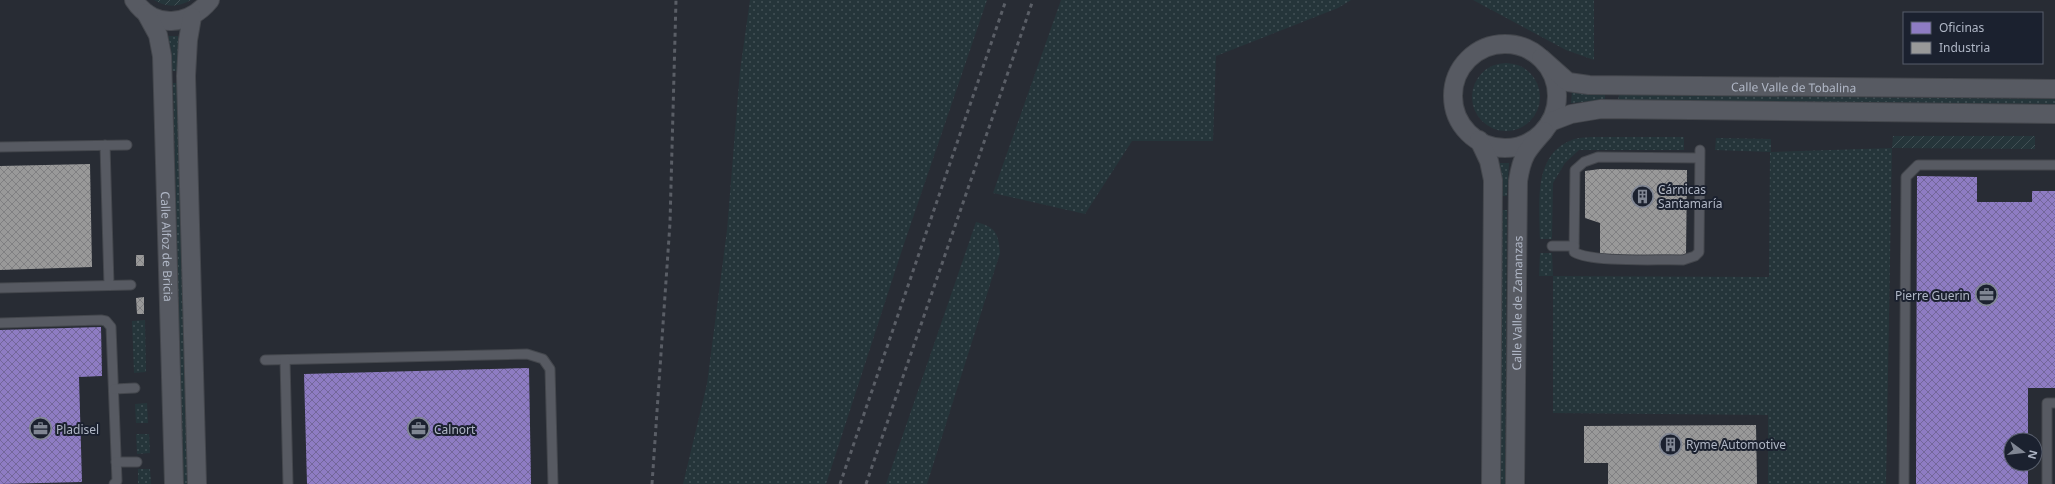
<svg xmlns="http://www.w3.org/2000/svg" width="2055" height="484" font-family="'Noto Sans',sans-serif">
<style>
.grass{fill:url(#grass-dots)}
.garden{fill:url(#garden-furrows)}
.offices{fill:url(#offices-cross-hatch)}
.industry{fill:url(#industry-cross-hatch)}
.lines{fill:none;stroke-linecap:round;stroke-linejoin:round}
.service-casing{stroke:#44474d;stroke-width:11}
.minor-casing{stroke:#44474d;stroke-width:20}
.service{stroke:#575a62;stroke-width:9}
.minor{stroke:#575a62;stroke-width:18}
.rail{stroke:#5a5e66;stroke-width:3;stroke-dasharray:4 4;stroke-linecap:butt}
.labels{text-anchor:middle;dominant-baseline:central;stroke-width:4;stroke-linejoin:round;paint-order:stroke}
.street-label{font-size:12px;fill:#b0b7c6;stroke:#1b212f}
.poi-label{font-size:12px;fill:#b0b7c6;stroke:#1b212f;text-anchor:start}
</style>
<defs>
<pattern id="grass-dots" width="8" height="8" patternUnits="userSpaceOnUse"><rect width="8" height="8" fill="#25353a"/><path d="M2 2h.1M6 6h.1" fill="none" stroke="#425055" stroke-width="1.8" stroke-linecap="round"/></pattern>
<pattern id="garden-furrows" width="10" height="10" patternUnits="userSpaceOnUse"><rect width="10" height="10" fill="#25353a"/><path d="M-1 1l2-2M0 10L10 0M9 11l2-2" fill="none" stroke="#425055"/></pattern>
<pattern id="offices-cross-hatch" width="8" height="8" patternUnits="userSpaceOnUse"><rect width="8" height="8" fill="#8e7cc3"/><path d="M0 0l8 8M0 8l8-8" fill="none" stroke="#73679a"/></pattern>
<pattern id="industry-cross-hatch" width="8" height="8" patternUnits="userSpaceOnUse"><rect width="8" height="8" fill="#999"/><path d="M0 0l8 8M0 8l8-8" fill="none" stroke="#808082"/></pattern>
</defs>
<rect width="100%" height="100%" fill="#282c34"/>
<g class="grass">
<path d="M750 0H987L902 250 826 484H683L707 384 727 230 740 71Z"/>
<path d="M1061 0H1351L1338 8 1216 56 1213 141H1132L1085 214 993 193Z"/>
<path d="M1473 0H1594V60L1566 50Z"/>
<path d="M168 36H178V71H172L171 49Z"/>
<circle cx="1506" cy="97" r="34"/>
<path d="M173 83H178L188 484H183Z"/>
<path d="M1572 92 1605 95V100L1571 103Z"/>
<path d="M1619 95 2055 99V104L1618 100Z"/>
<path d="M1591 137H1684V150H1579L1565 163 1553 183 1552 239H1540C1540 205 1532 155 1572 140 1578 137 1585 138 1591 137Z"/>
<path d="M1716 138 1771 139V152L1892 148 1886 484H1768V415L1553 413V276H1539L1540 253H1552L1553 276 1769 277 1770 152 1715 150Z"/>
<path d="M1499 163H1509L1507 196H1501V176Z"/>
<path d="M1501 210H1507L1505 484H1499Z"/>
<path d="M976 222C996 227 998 233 1000 253L927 484H886Z"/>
<path d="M145 320 146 372 134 373 132 321Z"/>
<path d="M147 403 148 423H136L135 404Z"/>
<path d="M136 434H149L150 453 137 454Z"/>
<path d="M138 469H150L151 484H138Z"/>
</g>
<g class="garden">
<path d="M154 0H191C178 7 167 8 154 0Z"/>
<path d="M1893 136H2035V149L1892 148Z"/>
</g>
<g class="offices">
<path d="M1917 176 1977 177V202H2032V191H2055V388H2028V440H2011V464H2028V484H1916Z"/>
<path d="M101 327 102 376 79 377 82 482 0 484V330Z"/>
<path d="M529 368 531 484H307L304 374Z"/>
</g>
<g class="industry">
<path d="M90 164 92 267 0 270V166Z"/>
<path d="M1600 169 1687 170 1686 257 1600 256V223L1585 218V171Z"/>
<rect x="136" y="255" width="8" height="11"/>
<path d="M144 297V314H137L136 298Z"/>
<path d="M1756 425 1757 484H1608V463H1584V426Z"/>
</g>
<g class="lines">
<defs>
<g id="service">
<path d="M105 145 109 285"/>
<path d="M0 147 127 145"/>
<path d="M1700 158 1598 157 1584 162 1575 170 1574 252C1593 263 1658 259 1683 260L1695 256 1699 252 1700 150"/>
<path d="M1552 246H1574"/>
<path d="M0 288 131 285"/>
<path d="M0 323 101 320 106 321 111 327 117 481 114 484"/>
<path d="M265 360 527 354 543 359 550 369 553 484"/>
<path d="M285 360 288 484"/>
<path d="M114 389 135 388"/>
<path d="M116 462H137"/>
<path d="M1904 484 1906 177 1918 165H2055"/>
<path d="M2047 484V403H2055"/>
</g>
<g id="minor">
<path d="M134 0C154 30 189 26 210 0"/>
<path id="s1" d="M146 13 158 35 162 56 174 484"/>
<path d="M192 17 188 40 186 76 197 484"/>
<circle cx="1505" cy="96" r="52"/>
<path id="s2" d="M1541 58 1568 82 1589 85 2055 89"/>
<path d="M1550 122 1571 114 1601 109 2055 114"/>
<path d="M1479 140 1489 161 1493 180 1491 484"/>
<path id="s3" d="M1515 484 1518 181C1522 155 1527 150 1544 131"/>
</g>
</defs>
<use href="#service" class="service-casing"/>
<use href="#minor" class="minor-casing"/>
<use href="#service" class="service"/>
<use href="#minor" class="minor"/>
<g class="rail">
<path d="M652 484 670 223 676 0"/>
<path d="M840 484 1006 0"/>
<path d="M866 484 1033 0"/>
</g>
</g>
<defs>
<symbol id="building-ring" viewBox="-11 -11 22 22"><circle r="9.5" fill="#1b212f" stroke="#808693" stroke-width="1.5"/><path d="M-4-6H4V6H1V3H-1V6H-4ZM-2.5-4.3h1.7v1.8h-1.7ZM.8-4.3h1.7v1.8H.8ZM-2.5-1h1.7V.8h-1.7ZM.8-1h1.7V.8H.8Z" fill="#808693"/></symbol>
<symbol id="office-ring" viewBox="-11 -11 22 22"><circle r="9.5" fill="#1b212f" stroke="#808693" stroke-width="1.5"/><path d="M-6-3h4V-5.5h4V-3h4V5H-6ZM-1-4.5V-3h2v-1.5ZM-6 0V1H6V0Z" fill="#808693"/></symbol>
</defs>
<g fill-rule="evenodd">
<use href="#building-ring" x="1630" y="184" width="25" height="25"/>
<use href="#office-ring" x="1974" y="282" width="25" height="25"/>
<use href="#office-ring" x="28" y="416" width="25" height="25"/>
<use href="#office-ring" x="406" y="416" width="25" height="25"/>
<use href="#building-ring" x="1658" y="432" width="25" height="25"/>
</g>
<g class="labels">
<g class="street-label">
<text stroke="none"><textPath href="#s2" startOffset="262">Calle Valle de Tobalina</textPath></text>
<text stroke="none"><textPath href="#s1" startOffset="237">Calle Alfoz de Bricia</textPath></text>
<text stroke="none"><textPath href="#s3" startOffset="181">Calle Valle de Zamanzas</textPath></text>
</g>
<g class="poi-label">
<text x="1658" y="189">Cárnicas<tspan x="1658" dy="14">Santamaría</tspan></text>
<text x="1970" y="295" text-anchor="end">Pierre Guerin</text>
<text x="56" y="429">Pladisel</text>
<text x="434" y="429">Calnort</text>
<text x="1686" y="444">Ryme Automotive</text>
</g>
</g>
<rect x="1903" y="12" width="140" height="52" fill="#1b212f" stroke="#575d6b"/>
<rect x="1911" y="22" width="20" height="12" fill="#8e7cc3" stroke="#575d6b"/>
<text x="1939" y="32" font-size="12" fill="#b0b7c6">Oficinas</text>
<rect x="1911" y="42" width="20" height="12" fill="#999999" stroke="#575d6b"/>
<text x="1939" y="52" font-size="12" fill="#b0b7c6">Industria</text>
<g transform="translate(2023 452) rotate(105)"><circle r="19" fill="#1b212f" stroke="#575d6b"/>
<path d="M0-3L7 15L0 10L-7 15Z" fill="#808693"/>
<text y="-6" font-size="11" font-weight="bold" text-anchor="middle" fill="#b0b7c6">N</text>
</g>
</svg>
